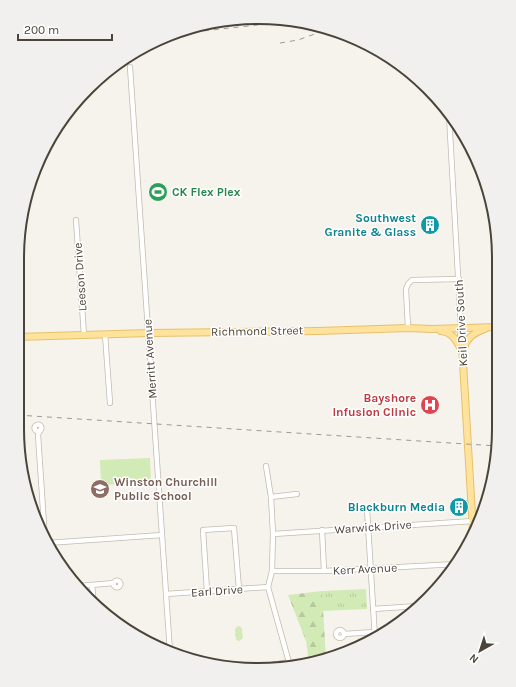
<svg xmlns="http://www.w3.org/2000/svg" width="516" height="687" font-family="Karla,sans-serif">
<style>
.grass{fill:url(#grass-tufts)}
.forest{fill:url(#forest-firs)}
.pitch{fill:#d2eab5}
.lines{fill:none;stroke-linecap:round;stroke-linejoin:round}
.minor-casing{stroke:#c2bbae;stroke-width:6}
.major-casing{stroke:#e6c16a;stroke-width:8}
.minor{stroke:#fff;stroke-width:4.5}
.major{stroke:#ffe39c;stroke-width:6}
.rail{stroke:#9a9a9a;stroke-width:1;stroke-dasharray:5 5;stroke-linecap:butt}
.labels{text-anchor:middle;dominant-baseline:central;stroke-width:3;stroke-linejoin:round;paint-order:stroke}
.leisure-label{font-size:12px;font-weight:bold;fill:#27864d;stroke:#fff;text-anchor:start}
.culture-label{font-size:12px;font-weight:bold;fill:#0d838f;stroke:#fff;text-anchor:end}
.street-label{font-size:12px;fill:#4b4439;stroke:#fff}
.health-label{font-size:12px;font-weight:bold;fill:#be3a42;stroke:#fff;text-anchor:end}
.education-label{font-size:12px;font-weight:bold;fill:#785e54;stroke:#fff;text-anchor:start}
.rim{fill:none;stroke:#4b4439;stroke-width:2}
</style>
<defs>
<pattern id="grass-tufts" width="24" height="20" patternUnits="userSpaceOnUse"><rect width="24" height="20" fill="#d2eab5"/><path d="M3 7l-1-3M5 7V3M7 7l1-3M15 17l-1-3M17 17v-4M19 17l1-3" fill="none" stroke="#b6ca9c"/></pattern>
<pattern id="forest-firs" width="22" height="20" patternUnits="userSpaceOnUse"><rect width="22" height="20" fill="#d2eab5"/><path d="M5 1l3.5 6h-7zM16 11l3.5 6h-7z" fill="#b6ca9c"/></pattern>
</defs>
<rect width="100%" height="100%" fill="#f6f3ec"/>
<g class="grass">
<path d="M366 589 367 609 322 611V591Z"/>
<path d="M238 626 241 627 242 629 243 638 239 641 236 640 235 629Z"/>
</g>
<path class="forest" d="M322 591 326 659 309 662 306 641 288 595Z"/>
<path class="pitch" d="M150 458 151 483 101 485 100 460Z"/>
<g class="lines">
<defs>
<g id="minor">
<path d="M130 67 170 652"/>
<path d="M449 115 461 329"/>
<path d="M76 220 84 335"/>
<path d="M408 328 406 289 408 284 412 280 459 279"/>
<path d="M105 334 110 403"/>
<circle cx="38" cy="428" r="3.5"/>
<path d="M40 430 38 435 45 539"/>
<path d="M266 466 271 497 273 534 272 571 268 587 290 666"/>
<path d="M271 497 297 494"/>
<path d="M367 509 375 638"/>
<path d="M322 530 324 571"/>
<path d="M273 534 473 521"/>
<path d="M47 543 162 535"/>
<path d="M272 571H324L457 564"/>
<circle cx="117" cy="584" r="3.5"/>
<path d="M92 585 94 604"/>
<path d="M79 586 114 583"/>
<path d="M207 591 203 530 234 528 239 589"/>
<path d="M166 594 268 587"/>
<path d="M373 609 418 606"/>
<circle cx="340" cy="634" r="4"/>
<path d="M344 634 375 632"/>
<path d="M218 662 225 666"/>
<path d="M252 668 289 662"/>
</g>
<g id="major">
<path d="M461 329 473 530"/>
<path d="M441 331C452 332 456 340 461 349"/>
<path d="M17 337 149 333 318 331 408 328 432 329 497 327"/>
<path d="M464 348C467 337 475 332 485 329"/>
</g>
</defs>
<use href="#minor" class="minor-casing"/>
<use href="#major" class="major-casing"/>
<use href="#minor" class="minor"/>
<use href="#major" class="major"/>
<g class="rail">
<path d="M184 33 285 22"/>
<path d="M280 43 298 40 326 30"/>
<path d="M17 415 497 446"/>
</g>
</g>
<defs>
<symbol id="stadium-disc" viewBox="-11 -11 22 22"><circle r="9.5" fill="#2e9e5b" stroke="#fff"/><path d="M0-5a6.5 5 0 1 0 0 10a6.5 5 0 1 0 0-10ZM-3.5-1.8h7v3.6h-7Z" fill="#fff"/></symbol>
<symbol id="building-disc" viewBox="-11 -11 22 22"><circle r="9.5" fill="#0f9aa8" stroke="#fff"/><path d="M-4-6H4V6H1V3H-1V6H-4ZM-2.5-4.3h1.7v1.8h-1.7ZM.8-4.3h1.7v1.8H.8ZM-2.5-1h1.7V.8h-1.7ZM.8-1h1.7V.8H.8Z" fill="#fff"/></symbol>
<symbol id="hospital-disc" viewBox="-11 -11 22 22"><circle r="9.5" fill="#e0444e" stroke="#fff"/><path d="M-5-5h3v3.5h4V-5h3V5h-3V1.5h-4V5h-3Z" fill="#fff"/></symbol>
<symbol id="school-disc" viewBox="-11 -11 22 22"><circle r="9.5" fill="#8d6e63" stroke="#fff"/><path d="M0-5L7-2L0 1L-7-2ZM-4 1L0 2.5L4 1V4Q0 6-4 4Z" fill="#fff"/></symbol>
</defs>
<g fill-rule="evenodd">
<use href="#stadium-disc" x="147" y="181" width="22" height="22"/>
<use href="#building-disc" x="419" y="214" width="22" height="22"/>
<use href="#hospital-disc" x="419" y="394" width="22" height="22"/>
<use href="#school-disc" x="89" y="478" width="22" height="22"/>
<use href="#building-disc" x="448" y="496" width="22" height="22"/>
</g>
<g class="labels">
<g class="leisure-label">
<text x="172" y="192">CK Flex Plex</text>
</g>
<g class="culture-label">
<text x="416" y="218">Southwest<tspan x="416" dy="14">Granite &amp; Glass</tspan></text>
<text x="445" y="507">Blackburn Media</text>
</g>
<g class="street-label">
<text transform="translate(80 277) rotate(-94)">Leeson Drive</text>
<text transform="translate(461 323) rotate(-93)">Keil Drive South</text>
<text transform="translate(257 331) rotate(-1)">Richmond Street</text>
<text transform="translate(150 359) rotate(-94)">Merritt Avenue</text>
<text transform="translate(373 527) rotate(-4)">Warwick Drive</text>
<text transform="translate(365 569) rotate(-3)">Kerr Avenue</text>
<text transform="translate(217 591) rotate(-4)">Earl Drive</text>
</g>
<g class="health-label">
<text x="416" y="398">Bayshore<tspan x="416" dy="14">Infusion Clinic</tspan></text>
</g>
<g class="education-label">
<text x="114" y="482">Winston Churchill<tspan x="114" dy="14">Public School</tspan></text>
</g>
</g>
<path d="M0 0H516V687H0ZM258 24H258A234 234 0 0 1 492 258V429A234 234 0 0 1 258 663H258A234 234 0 0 1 24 429V258A234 234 0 0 1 258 24Z" fill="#f1f0ef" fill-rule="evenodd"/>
<path class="rim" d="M258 24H258A234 234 0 0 1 492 258V429A234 234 0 0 1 258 663H258A234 234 0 0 1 24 429V258A234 234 0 0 1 258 24Z"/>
<g transform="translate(480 651) rotate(219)" stroke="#ffffff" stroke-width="3" paint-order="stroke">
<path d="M0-3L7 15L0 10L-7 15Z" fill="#4b4439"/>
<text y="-6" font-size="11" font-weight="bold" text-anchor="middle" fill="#4b4439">N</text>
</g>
<path d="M18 34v6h94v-6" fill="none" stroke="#4b4439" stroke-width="2"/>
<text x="24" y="34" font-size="12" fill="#4b4439" stroke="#ffffff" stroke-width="3" paint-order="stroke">200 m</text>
</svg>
